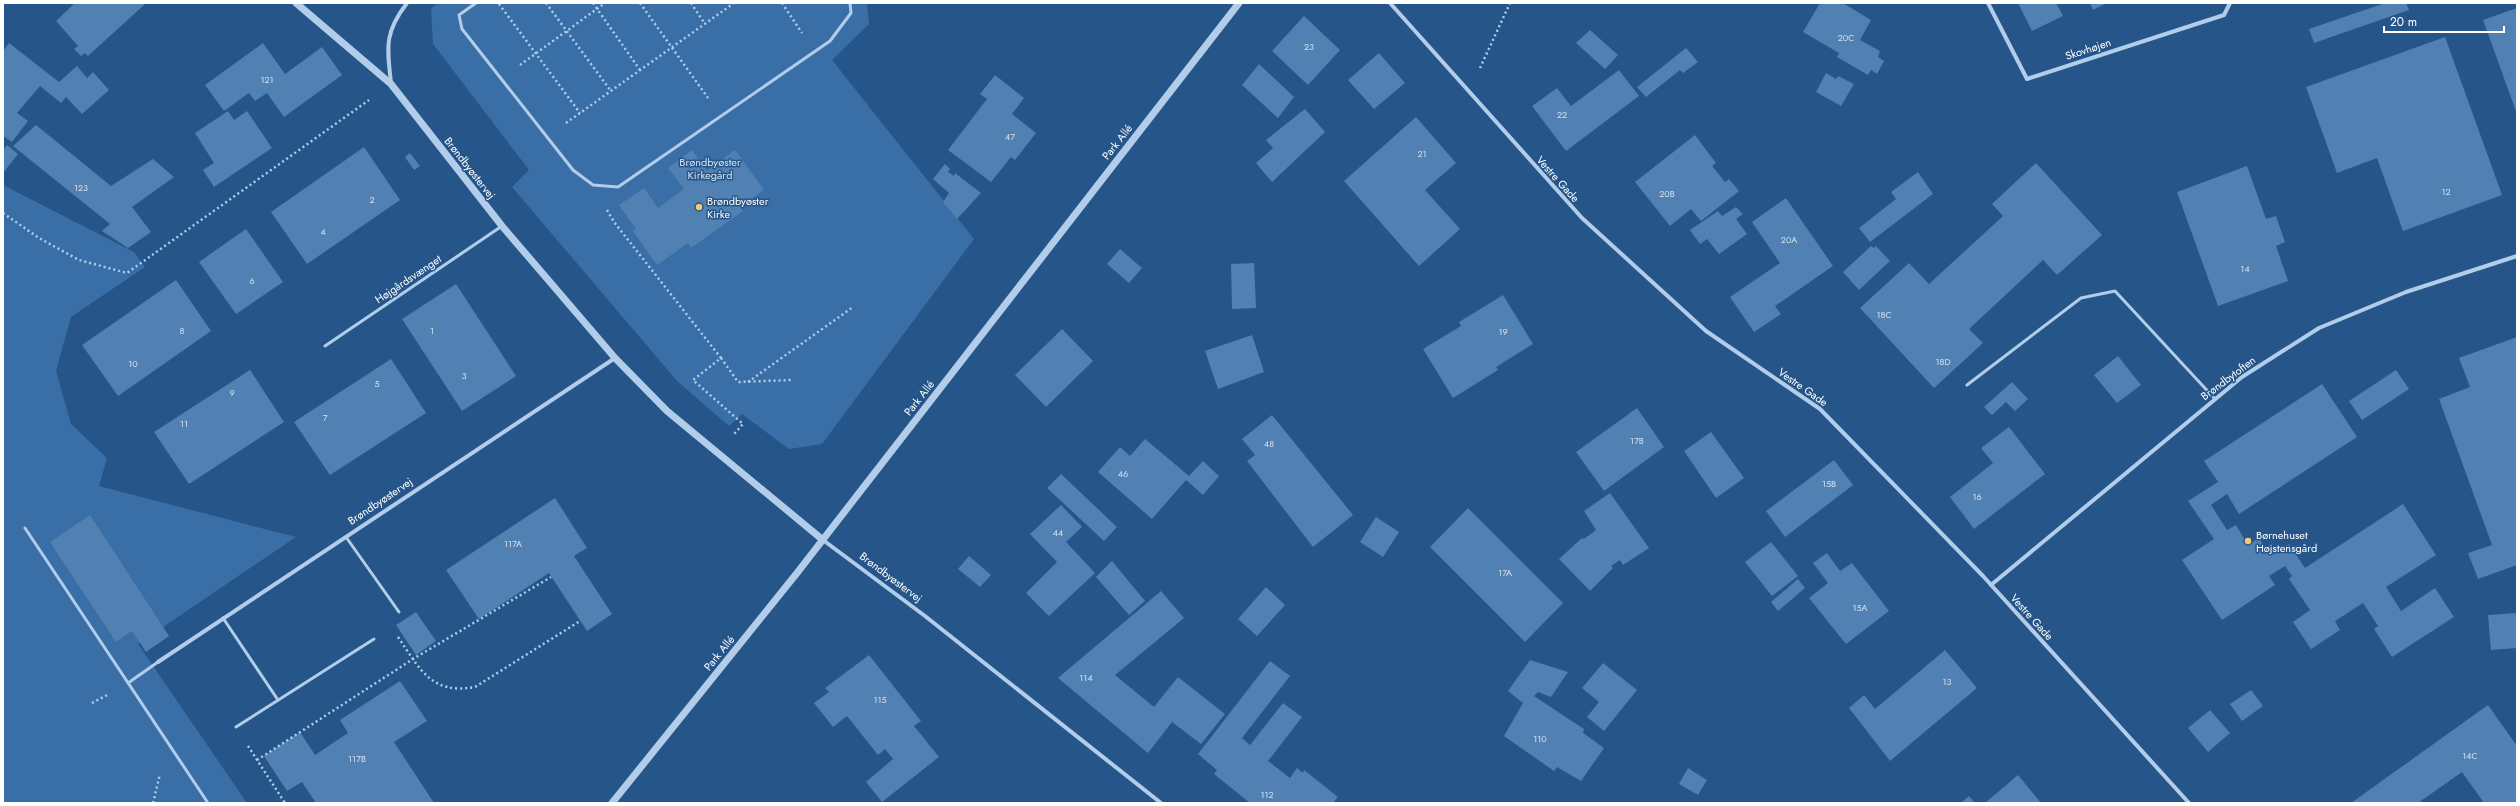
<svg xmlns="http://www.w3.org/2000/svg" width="2520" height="806" font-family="Jost,sans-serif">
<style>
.green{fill:#396fa6}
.building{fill:#5181b2}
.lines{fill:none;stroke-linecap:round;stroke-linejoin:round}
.path{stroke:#b1cdea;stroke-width:2.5;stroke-dasharray:2 3;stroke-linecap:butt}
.service{stroke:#b1cdea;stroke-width:3}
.minor{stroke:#b1cdea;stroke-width:4}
.tertiary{stroke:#b1cdea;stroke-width:7}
.poi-dot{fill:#f4c975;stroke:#255589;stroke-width:1.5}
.labels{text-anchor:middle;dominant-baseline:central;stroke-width:3;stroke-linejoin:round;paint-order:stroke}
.number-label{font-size:9px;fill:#d4e0ec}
.street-label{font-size:11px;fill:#fff;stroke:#255589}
.park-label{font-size:11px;fill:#d5e6f7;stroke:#255589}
.poi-label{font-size:11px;fill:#fff;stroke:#255589;text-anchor:start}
</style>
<rect width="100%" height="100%" fill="#255589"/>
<g class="green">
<path d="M439 3H867L869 24 832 60 974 239 822 444 789 449 742 414 729 426 677 381 512 187 529 170 433 44 431 8Z"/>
<path d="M3 185 134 252 145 267 71 317 56 371 71 424 107 458 99 486 296 537 138 644 247 803H3Z"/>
</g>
<g class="building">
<path d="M75 3H143L144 5 88 56 85 53 81 56 74 49 78 46 56 21Z"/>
<path d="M1820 3H1843L1871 20 1860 40 1880 51 1878 57 1884 61 1877 74 1871 70 1868 75 1837 57 1839 53 1803 32Z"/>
<path d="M2018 3H2056L2063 16 2032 31Z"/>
<path d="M2090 3H2107L2093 10Z"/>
<path d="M2385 3H2406L2409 10 2314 43 2309 29Z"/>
<path d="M2517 8V114L2483 20Z"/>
<path d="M1304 16 1340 50 1308 85 1272 51Z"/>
<path d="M1590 30 1618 55 1605 69 1576 43Z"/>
<path d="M2445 37 2502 195 2403 231 2377 158 2337 173 2306 87Z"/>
<path d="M9 43 59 82 77 66 87 78 93 72 109 90 82 114 66 97 61 103 40 86 17 113 28 121 12 142 3 136V51Z"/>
<path d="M263 43 285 74 322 47 342 75 284 117 267 93 255 101 249 93 224 111 205 85Z"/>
<path d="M1686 48 1698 62 1683 73 1680 70 1646 97 1637 87Z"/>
<path d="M1379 53 1405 83 1374 109 1348 80Z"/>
<path d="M1259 64 1294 97 1278 118 1242 85Z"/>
<path d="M1619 70 1639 96 1566 151 1532 106 1557 88 1571 106Z"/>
<path d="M1826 73 1836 79 1838 76 1854 84 1841 106 1816 92Z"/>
<path d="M995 75 1024 98 1012 114 1036 133 1015 160 1011 157 991 182 948 150 987 99 980 94Z"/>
<path d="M1305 109 1325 132 1272 182 1256 163 1273 148 1266 140Z"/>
<path d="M228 111 234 120 247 111 272 148 214 187 203 170 214 163 195 133Z"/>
<path d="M1416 117 1456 163 1425 190 1460 229 1419 266 1344 181Z"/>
<path d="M36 125 111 186 153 159 174 177 132 207 151 232 128 248 102 231 110 224 13 146Z"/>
<path d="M1695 135 1716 163 1712 166 1725 182 1729 179 1739 191 1701 221 1691 209 1670 226 1635 182Z"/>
<path d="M7 145 18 154 3 173V150Z"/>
<path d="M364 147 400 200 307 264 271 212Z"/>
<path d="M692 150 707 171 735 150 764 190 740 207 743 211 691 248 688 243 657 265 633 231 636 229 619 205 644 188 658 208 684 189 668 168Z"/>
<path d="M410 153 420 166 414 170 405 157Z"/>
<path d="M2036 163 2102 235 2057 275 2043 260 1969 329 1983 343 1934 388 1860 308 1909 263 1929 284 2003 216 1992 204Z"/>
<path d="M945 164 950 169 948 172 954 176 955 173 981 193 957 219 943 202 949 193 933 179Z"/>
<path d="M2247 166 2266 219 2276 216 2285 242 2276 246 2288 281 2218 306 2177 192Z"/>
<path d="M1918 172 1933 194 1870 242 1859 228 1896 199 1891 192Z"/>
<path d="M1786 198 1833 266 1775 306 1781 314 1754 332 1730 297 1780 263 1752 222Z"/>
<path d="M1736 207 1743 214 1736 219 1747 234 1719 254 1707 239 1700 244 1690 230 1718 211 1722 216Z"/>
<path d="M246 229 283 282 236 314 199 262Z"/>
<path d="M1871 246 1874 248 1876 246 1890 261 1859 290 1843 272Z"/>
<path d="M1120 249 1142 268 1129 283 1107 264Z"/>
<path d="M1254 263 1256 308 1232 309 1231 264Z"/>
<path d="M176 280 211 331 118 396 82 345Z"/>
<path d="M456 284 516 376 462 411 402 319Z"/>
<path d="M1503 295 1533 344 1496 367 1498 370 1453 398 1423 349 1461 326 1459 322Z"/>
<path d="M1062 329 1093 361 1046 407 1015 375Z"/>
<path d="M1252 335 1264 372 1218 389 1205 351Z"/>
<path d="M2517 337V565L2478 579 2468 553 2492 545 2439 399 2470 387 2459 358Z"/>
<path d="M2118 356 2141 385 2117 403 2094 375Z"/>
<path d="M391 359 426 413 330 475 294 422Z"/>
<path d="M250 370 284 422 189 484 154 432Z"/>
<path d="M2396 370 2409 389 2362 420 2349 401Z"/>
<path d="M2012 382 2028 399 2015 411 2006 402 1992 415 1984 407Z"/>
<path d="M2322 384 2357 437 2239 514 2227 494 2211 505 2227 530 2236 525 2248 545 2259 538 2270 556 2289 544 2305 568 2403 504 2436 555 2386 587 2401 611 2435 588 2454 617 2392 657 2374 629 2378 626 2363 603 2335 621 2340 630 2311 649 2293 622 2310 610 2289 579 2292 576 2285 566 2269 576 2275 585 2222 620 2182 560 2214 539 2188 501 2218 482 2204 461Z"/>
<path d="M1637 408 1664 447 1604 491 1576 452Z"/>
<path d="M1272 415 1353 515 1313 547 1247 461 1255 455 1242 439Z"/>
<path d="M2009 427 2045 474 1974 529 1950 497 1993 463 1981 448Z"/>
<path d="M1711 432 1744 478 1716 498 1684 451Z"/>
<path d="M1145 439 1189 476 1203 461 1219 476 1203 495 1186 480 1152 519 1098 472 1120 447 1130 456Z"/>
<path d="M1834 460 1853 485 1785 537 1766 511Z"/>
<path d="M1061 474 1117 527 1104 541 1047 488Z"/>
<path d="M1610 493 1649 548 1623 565 1620 560 1611 566 1613 568 1590 591 1559 559 1582 538 1584 539 1596 530 1584 511Z"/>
<path d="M555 498 587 548 574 556 612 614 587 631 549 573 479 619 446 570Z"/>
<path d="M1061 505 1082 527 1066 542 1095 573 1049 616 1026 593 1057 562 1030 534Z"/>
<path d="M1468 508 1563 603 1525 642 1430 547Z"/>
<path d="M90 515 169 636 146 652 132 631 116 642 50 542Z"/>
<path d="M1376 517 1399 532 1383 557 1360 542Z"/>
<path d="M1771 542 1798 576 1772 596 1745 562Z"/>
<path d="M1827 553 1840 571 1852 563 1889 611 1846 644 1809 598 1828 583 1813 563Z"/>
<path d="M969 556 991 575 980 587 958 569Z"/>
<path d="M1112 561 1145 601 1129 615 1096 577Z"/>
<path d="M1798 579 1805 588 1778 611 1771 602Z"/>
<path d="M1266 587 1285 605 1257 636 1238 619Z"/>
<path d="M1161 591 1184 618 1115 675 1154 707 1178 677 1225 714 1201 744 1172 722 1148 753 1058 678Z"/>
<path d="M416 612 436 641 416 655 396 625Z"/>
<path d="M2517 613V648L2491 650 2488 615Z"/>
<path d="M1945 650 1977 688 1890 761 1849 708 1864 695 1875 709Z"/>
<path d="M869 655 921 721 914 726 939 757 882 802 866 782 893 759 885 749 878 755 847 716 833 727 814 703 829 692 825 688Z"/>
<path d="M1530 660 1568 672 1551 697 1538 692 1534 696 1584 729 1583 733 1604 748 1581 781 1557 767 1554 771 1504 736 1523 703 1508 691Z"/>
<path d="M1270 661 1290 676 1242 738 1250 745 1283 703 1302 717 1268 761 1290 778 1297 768 1303 773 1304 770 1338 797 1333 803H1250L1214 774 1217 770 1198 754Z"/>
<path d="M1603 663 1637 690 1604 731 1587 717 1599 702 1582 688Z"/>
<path d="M400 681 427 721 394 742 434 803H316L302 782 287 791 264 756 300 732 315 755 348 733 340 720Z"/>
<path d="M2251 690 2263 706 2242 721 2230 704Z"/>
<path d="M2488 705 2517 746V803H2484L2462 772 2418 803H2351Z"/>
<path d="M2210 710 2230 733 2208 752 2188 728Z"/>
<path d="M1688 768 1707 780 1698 795 1679 784Z"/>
<path d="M2018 775 2041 803H1985Z"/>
<path d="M1969 796 1975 803H1961Z"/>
</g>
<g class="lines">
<g class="path">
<path d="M546 3 611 91"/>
<path d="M593 3 640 70"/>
<path d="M640 3 708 98"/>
<path d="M691 3 705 24"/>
<path d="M782 3 802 33"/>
<path d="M499 4 580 113"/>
<path d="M520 65 605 3"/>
<path d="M1480 68 1510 3"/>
<path d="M566 123 734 3"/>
<path d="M607 210 614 222 721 358 693 380 743 424 734 434"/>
<path d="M3 213 39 238 79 260 127 273 369 100"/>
<path d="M721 358 738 382 791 380"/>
<path d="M748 382 853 307"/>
<path d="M398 637C420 669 431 695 475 687L580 621"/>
<path d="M92 703 109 694"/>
<path d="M248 746 285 803"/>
<path d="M257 760 413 659 551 577"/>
<path d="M153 803 160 774"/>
</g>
<g class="service">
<path d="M476 3 459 15 462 29 573 170 593 185 618 187 830 41 851 13 850 3"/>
<path d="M325 346 502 226"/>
<path d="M1967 385 2081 298 2115 291 2215 399"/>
<path d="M25 528 208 803"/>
<path d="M346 537 399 612"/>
<path d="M223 618 278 700"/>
<path d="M128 683 158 662"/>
<path d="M236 727 374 639"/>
</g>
<g class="minor">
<path d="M1390 3 1582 218 1706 331 1820 409 1983 576 2189 803"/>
<path d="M1988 3 2027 79 2224 15 2230 3"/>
<path d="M391 83C387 47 384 33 407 3"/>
<path d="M823 540 925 616 1161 803"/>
<path d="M1991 585 2242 377 2319 328 2406 292 2517 256"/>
<path d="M158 662 615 358"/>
</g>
<g class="tertiary">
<path d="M296 3 391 84 502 226 615 358 667 411 823 540"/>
<path d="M612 803 797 573 1239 3"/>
</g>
</g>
<g class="poi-dot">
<circle cx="699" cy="207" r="4"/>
<circle cx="2248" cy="541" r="4"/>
</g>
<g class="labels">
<g class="number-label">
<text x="1846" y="37">20C</text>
<text x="1309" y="46">23</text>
<text x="267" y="79">121</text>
<text x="1562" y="114">22</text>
<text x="1010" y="136">47</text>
<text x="1422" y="153">21</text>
<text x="81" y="187">123</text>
<text x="2446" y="191">12</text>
<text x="1667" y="193">20B</text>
<text x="372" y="199">2</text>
<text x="323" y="231">4</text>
<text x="1789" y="239">20A</text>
<text x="2245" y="268">14</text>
<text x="252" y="280">6</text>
<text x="1884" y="314">18C</text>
<text x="182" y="330">8</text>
<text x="432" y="330">1</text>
<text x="1503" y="331">19</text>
<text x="1943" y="361">18D</text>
<text x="133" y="363">10</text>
<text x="464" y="375">3</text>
<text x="377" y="383">5</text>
<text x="232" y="392">9</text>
<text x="325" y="417">7</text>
<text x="184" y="423">11</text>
<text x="1637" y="440">17B</text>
<text x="1269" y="443">48</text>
<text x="1123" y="473">46</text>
<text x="1829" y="483">15B</text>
<text x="1977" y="496">16</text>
<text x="1058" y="532">44</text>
<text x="513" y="543">117A</text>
<text x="1505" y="572">17A</text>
<text x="1860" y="607">15A</text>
<text x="1086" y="677">114</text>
<text x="1947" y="681">13</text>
<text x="880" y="699">115</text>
<text x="1540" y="738">110</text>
<text x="2470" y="755">14C</text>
<text x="357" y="758">117B</text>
<text x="1267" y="794">112</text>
</g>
<g class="street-label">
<text transform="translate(2088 49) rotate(-18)">Skovhøjen</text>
<text transform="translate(1117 142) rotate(-52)">Park Allé</text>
<text transform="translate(470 168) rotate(52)">Brøndbyøstervej</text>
<text transform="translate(1558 179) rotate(48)">Vestre Gade</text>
<text transform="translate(408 279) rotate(-34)">Højgårdsvænget</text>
<text transform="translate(2228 378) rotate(-37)">Brøndbytoften</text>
<text transform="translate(1803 387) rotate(35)">Vestre Gade</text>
<text transform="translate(919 398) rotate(-52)">Park Allé</text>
<text transform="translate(380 501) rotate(-34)">Brøndbyøstervej</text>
<text transform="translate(891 577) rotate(37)">Brøndbyøstervej</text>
<text transform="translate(2032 617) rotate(48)">Vestre Gade</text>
<text transform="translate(719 653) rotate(-51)">Park Allé</text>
</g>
<g class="park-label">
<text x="710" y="162">Brøndbyøster<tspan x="710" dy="13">Kirkegård</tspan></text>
</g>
<g class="poi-label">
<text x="707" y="201">Brøndbyøster<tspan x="707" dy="13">Kirke</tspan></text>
<text x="2256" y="535">Børnehuset<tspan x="2256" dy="13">Højstensgård</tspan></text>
</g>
</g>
<rect width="2520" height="806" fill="none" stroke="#ffffff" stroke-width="8"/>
<path d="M2384 26v6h120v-6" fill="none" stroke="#ffffff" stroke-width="2"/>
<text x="2390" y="26" font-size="12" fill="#ffffff" stroke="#255589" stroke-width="3" paint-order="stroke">20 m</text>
</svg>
